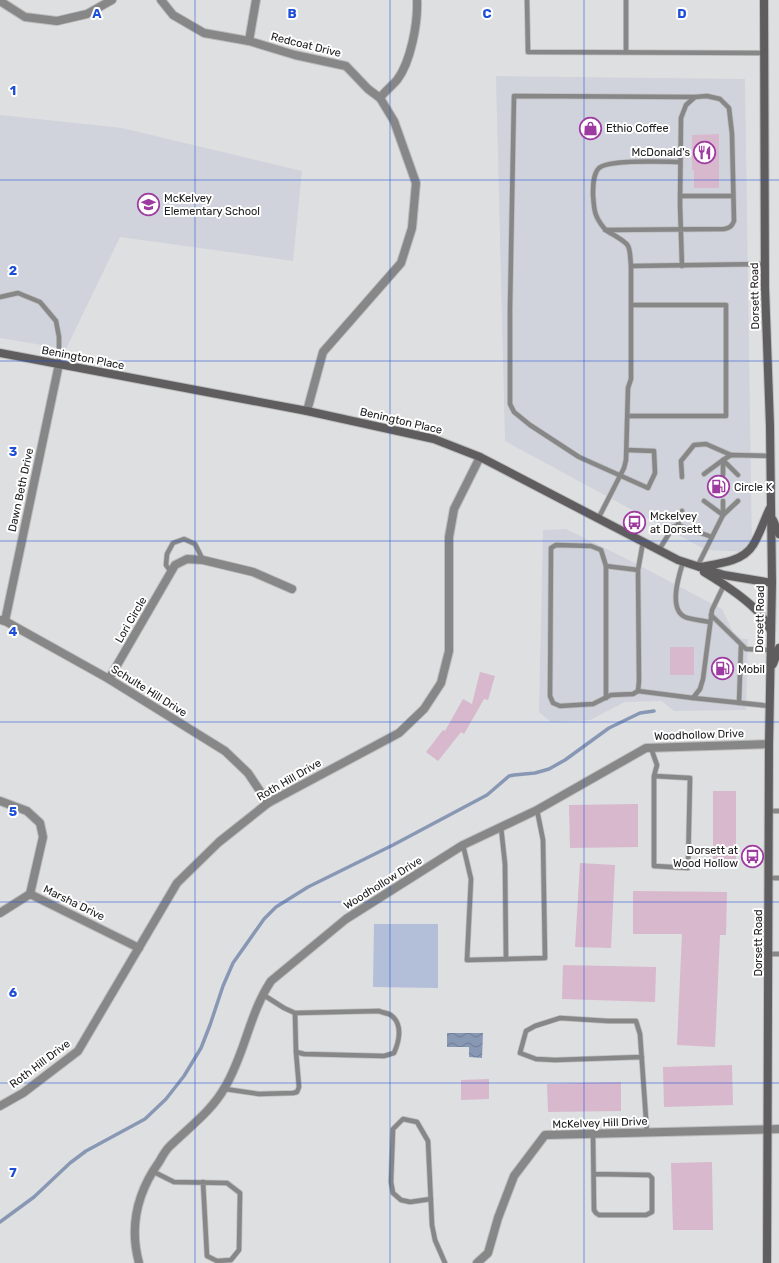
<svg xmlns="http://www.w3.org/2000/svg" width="779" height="1263" font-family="Rubik,sans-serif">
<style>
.built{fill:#d0d3dc}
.green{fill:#b3bed8}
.water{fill:url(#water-waves)}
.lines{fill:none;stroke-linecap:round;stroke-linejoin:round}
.stream{stroke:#8898b4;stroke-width:3.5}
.building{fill:#d8b8cc}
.service-casing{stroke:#bcbdbe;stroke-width:6}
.minor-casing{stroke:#bcbdbe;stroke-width:10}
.secondary-casing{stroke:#bcbdbe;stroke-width:10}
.service{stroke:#888787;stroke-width:4.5}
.minor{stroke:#888787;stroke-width:8}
.secondary{stroke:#5f5d5d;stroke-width:8}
.grid{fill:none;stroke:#1d4ed8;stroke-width:1;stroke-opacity:0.55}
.labels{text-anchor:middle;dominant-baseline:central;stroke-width:4;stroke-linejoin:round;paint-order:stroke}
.street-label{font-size:11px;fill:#202021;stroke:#fff}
.poi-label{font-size:11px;fill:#202021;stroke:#fff;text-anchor:start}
.grid-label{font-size:13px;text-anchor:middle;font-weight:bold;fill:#1d4ed8;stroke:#fff;stroke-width:4;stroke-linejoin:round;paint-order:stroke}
</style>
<defs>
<pattern id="water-waves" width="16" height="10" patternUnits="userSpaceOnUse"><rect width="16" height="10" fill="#8898b4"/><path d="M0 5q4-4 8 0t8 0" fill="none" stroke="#6f7c92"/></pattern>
</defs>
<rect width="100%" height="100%" fill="#dedfe1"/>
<g class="built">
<path d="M496 76 745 79 752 552 706 550 505 441Z"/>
<path d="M0 115 122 128 302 171 293 261 120 237 66 349 0 338Z"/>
<path d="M566 529 625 558 722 609 733 632 742 639H748L746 710 674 711 662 701 625 702 590 720 551 722 539 712 543 530Z"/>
</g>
<path class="green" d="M374 924H438V988L373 987Z"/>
<path class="water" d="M447 1033H483L482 1058 469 1057V1047H447Z"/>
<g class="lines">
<path class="stream" d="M0 1222 34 1197 70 1163 86 1151 145 1119 166 1099 184 1076 201 1048 210 1025 223 986 233 963 264 919 276 907 308 887 393 845 487 795 509 776 514 775 535 773 549 769 565 760 609 728 640 713 654 711"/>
</g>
<g class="building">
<path d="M719 134V188H694V170H692V135Z"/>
<rect x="670" y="647" width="24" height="28"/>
<path d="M480 672 495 676 488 700 484 699 464 734 461 732 438 761 426 752 443 730 445 731 463 699 472 704Z"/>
<rect x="713" y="791" width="23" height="77"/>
<path d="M638 804V847L570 848 569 805Z"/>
<path d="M580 863 615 865 611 948 575 947Z"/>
<path d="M633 891 727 892 726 935H720L715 1047 677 1045 682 934H633Z"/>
<path d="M563 965 656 967 655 1002 562 999Z"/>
<path d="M732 1065 733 1105 664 1107 663 1067Z"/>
<path d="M489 1079V1099L461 1100V1080Z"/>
<path d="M621 1082V1111L548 1112 547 1084Z"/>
<path d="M712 1162 713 1230H673L671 1163Z"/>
</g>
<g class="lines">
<defs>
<g id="service">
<path d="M527 0 528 52 764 53"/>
<path d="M626 52V0"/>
<path d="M680 196H733"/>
<path d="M605 230 724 229C730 228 732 226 734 221L732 134 729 108 720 99 707 96 695 97 686 105 681 118 680 204 682 266"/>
<path d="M631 266C629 245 632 246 614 235 610 233 606 231 604 228 594 216 594 209 593 194 593 186 593 174 599 168 609 159 665 162 680 162"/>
<path d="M0 297 18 293 40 302 56 321 59 337V364"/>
<path d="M628 416H726V305H632"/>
<path d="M627 450 654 451 655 473 648 488 579 457 530 425 514 412 510 404V309L514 96 695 97"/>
<path d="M704 474 723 460 738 475"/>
<path d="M723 475V460L731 455 771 456"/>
<path d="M682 477 681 461 694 445 706 444 731 455"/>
<path d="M704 501 723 515 738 501"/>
<path d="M598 519 624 468 626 460 628 388 631 379V266L765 264"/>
<path d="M678 525 682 511"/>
<path d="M659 550 673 527 678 525 712 537"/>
<path d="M683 562C679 575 668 609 685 617 692 620 702 620 709 622"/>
<path d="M606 566V698"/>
<path d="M697 567 723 515V501"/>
<path d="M638 570 606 566 601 550 591 546 556 545 551 548 550 696 553 703 560 706 593 704 611 695 633 694 638 691 639 681 638 570 643 542"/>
<path d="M171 572 166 565 167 554 173 543 184 539 195 544 203 560"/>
<path d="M711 615 746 649 771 650"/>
<path d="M638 691 693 698 700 689 703 679 712 610 724 585"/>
<path d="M693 698 770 706"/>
<path d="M739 703 741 646"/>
<path d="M651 748 657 765 654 776 690 778 688 868 654 866V776"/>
<path d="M769 811H779"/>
<path d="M501 827 505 864 506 959"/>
<path d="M463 845 471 879 467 960 545 958 543 840 537 810"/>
<path d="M769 878H779"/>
<path d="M769 954H779"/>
<path d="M262 994 284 1008 295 1013 379 1011C383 1013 389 1013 392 1016 403 1025 399 1042 394 1053L384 1056 304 1054 296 1052 295 1013"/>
<path d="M642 1057 555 1060 536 1059 520 1053 526 1031 535 1026 560 1018 608 1021H636L640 1034 647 1133"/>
<path d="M225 1089 259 1094 293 1093 297 1092 299 1087 296 1052"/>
<path d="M593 1134 594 1210 596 1213 599 1215H646L652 1212V1178L649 1175 594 1174"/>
<path d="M152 1171 174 1182 227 1183 240 1193 239 1250 231 1260 217 1261 207 1256 203 1182"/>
<path d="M431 1199 410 1202 401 1200 393 1193 391 1182 393 1129 403 1119 417 1122 428 1141 432 1225 435 1240 445 1263"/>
</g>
<g id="minor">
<path d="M161 0 173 15 204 33 249 41 295 55 346 66 368 89 380 98 394 121 416 183 412 228 401 263 323 352 307 411"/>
<path d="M0 1 25 17 57 21 87 14 112 0"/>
<path d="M249 41 256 0"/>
<path d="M380 98C385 91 392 86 397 80 411 62 418 22 417 0"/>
<path d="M0 620 5 621 109 679 225 751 248 773 268 803"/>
<path d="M5 621 59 364"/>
<path d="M109 679 175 565 187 559 203 560 253 572 292 589"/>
<path d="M0 801 27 811 40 823 43 837 30 894"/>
<path d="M30 894 139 948"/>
<path d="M0 913 30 894"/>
<path d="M0 1106 23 1093 78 1051 177 883 219 842 268 803 399 733 424 709 441 683 449 651V537L454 509 480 457"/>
<path d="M139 1263C129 1226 137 1193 159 1162 162 1157 165 1151 169 1147 188 1128 212 1111 225 1087 245 1054 249 1014 271 981L346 919 463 845 537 810 646 748 769 744"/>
<path d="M477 1263 488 1253 498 1218 514 1176 545 1135 779 1129"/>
</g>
<g id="secondary">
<path d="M764 0 765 288 770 426 772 583 769 744 767 1263"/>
<path d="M0 353 307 411 434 439 480 457 678 560 724 575 772 583"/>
<path d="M773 520 779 534"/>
<path d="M700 567C717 564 743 562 753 545 760 534 764 520 770 508"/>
<path d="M704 572C724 584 746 598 761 615 765 620 768 626 771 631"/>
<path d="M773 664 779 648"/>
</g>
</defs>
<use href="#service" class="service-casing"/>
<use href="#minor" class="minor-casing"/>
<use href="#secondary" class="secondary-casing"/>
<use href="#service" class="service"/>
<use href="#minor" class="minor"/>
<use href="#secondary" class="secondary"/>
</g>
<path class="grid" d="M195 0V1263M390 0V1263M584 0V1263M0 180H779M0 361H779M0 541H779M0 722H779M0 902H779M0 1083H779"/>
<defs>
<symbol id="shop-ring" viewBox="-11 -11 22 22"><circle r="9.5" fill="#fff" stroke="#9e3ba1" stroke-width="1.5"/><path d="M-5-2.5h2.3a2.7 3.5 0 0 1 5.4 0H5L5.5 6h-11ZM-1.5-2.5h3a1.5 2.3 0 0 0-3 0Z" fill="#9e3ba1"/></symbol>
<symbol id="restaurant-ring" viewBox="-11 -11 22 22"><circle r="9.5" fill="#fff" stroke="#9e3ba1" stroke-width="1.5"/><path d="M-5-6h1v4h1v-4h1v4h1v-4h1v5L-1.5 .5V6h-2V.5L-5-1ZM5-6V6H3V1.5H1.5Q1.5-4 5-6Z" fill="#9e3ba1"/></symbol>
<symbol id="school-ring" viewBox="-11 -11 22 22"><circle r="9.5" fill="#fff" stroke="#9e3ba1" stroke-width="1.5"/><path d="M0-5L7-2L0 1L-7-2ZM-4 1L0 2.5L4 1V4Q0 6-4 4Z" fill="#9e3ba1"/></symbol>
<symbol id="fuel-ring" viewBox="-11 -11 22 22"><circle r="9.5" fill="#fff" stroke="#9e3ba1" stroke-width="1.5"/><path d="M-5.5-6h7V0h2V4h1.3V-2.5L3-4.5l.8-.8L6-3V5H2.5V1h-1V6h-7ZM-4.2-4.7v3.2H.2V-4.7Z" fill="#9e3ba1"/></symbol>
<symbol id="bus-ring" viewBox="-11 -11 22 22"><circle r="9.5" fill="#fff" stroke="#9e3ba1" stroke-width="1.5"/><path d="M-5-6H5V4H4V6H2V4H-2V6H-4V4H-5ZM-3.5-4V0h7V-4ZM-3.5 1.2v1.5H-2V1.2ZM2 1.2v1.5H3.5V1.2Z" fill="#9e3ba1"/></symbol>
</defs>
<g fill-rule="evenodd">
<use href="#shop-ring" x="578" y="116" width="25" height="25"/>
<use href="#restaurant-ring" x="692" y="140" width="25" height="25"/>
<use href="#school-ring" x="136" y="192" width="25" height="25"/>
<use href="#fuel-ring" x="706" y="474" width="25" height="25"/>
<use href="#bus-ring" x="622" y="510" width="25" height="25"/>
<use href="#fuel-ring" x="710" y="656" width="25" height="25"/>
<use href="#bus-ring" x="740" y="844" width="25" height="25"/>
</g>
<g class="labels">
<g class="street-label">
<text transform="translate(306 45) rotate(14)">Redcoat Drive</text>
<text transform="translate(755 296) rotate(-91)">Dorsett Road</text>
<text transform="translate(83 358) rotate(11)">Benington Place</text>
<text transform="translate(401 421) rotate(13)">Benington Place</text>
<text transform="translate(21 490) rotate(-78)">Dawn Beth Drive</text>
<text transform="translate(760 619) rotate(-89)">Dorsett Road</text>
<text transform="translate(131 620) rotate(-60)">Lori Circle</text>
<text transform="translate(149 691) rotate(32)">Schulte Hill Drive</text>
<text transform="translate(699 735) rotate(-2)">Woodhollow Drive</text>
<text transform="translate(289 780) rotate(-30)">Roth Hill Drive</text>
<text transform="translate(383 883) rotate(-32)">Woodhollow Drive</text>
<text transform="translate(74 903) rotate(26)">Marsha Drive</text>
<text transform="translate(758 943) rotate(-90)">Dorsett Road</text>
<text transform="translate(40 1064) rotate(-37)">Roth Hill Drive</text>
<text transform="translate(600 1123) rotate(-2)">McKelvey Hill Drive</text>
</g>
<g class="poi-label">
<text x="606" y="128">Ethio Coffee</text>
<text x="690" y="152" text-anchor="end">McDonald's</text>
<text x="164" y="198">McKelvey<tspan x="164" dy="13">Elementary School</tspan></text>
<text x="734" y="487">Circle K</text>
<text x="650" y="516">Mckelvey<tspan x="650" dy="13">at Dorsett</tspan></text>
<text x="738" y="669">Mobil</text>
<text x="738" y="850" text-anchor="end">Dorsett at<tspan x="738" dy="13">Wood Hollow</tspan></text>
</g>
</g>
<g class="grid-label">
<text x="97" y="18">A</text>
<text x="292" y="18">B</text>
<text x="487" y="18">C</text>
<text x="682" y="18">D</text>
<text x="13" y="95">1</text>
<text x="13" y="275">2</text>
<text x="13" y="456">3</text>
<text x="13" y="636">4</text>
<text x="13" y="816">5</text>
<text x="13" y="997">6</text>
<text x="13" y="1177">7</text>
</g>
</svg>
